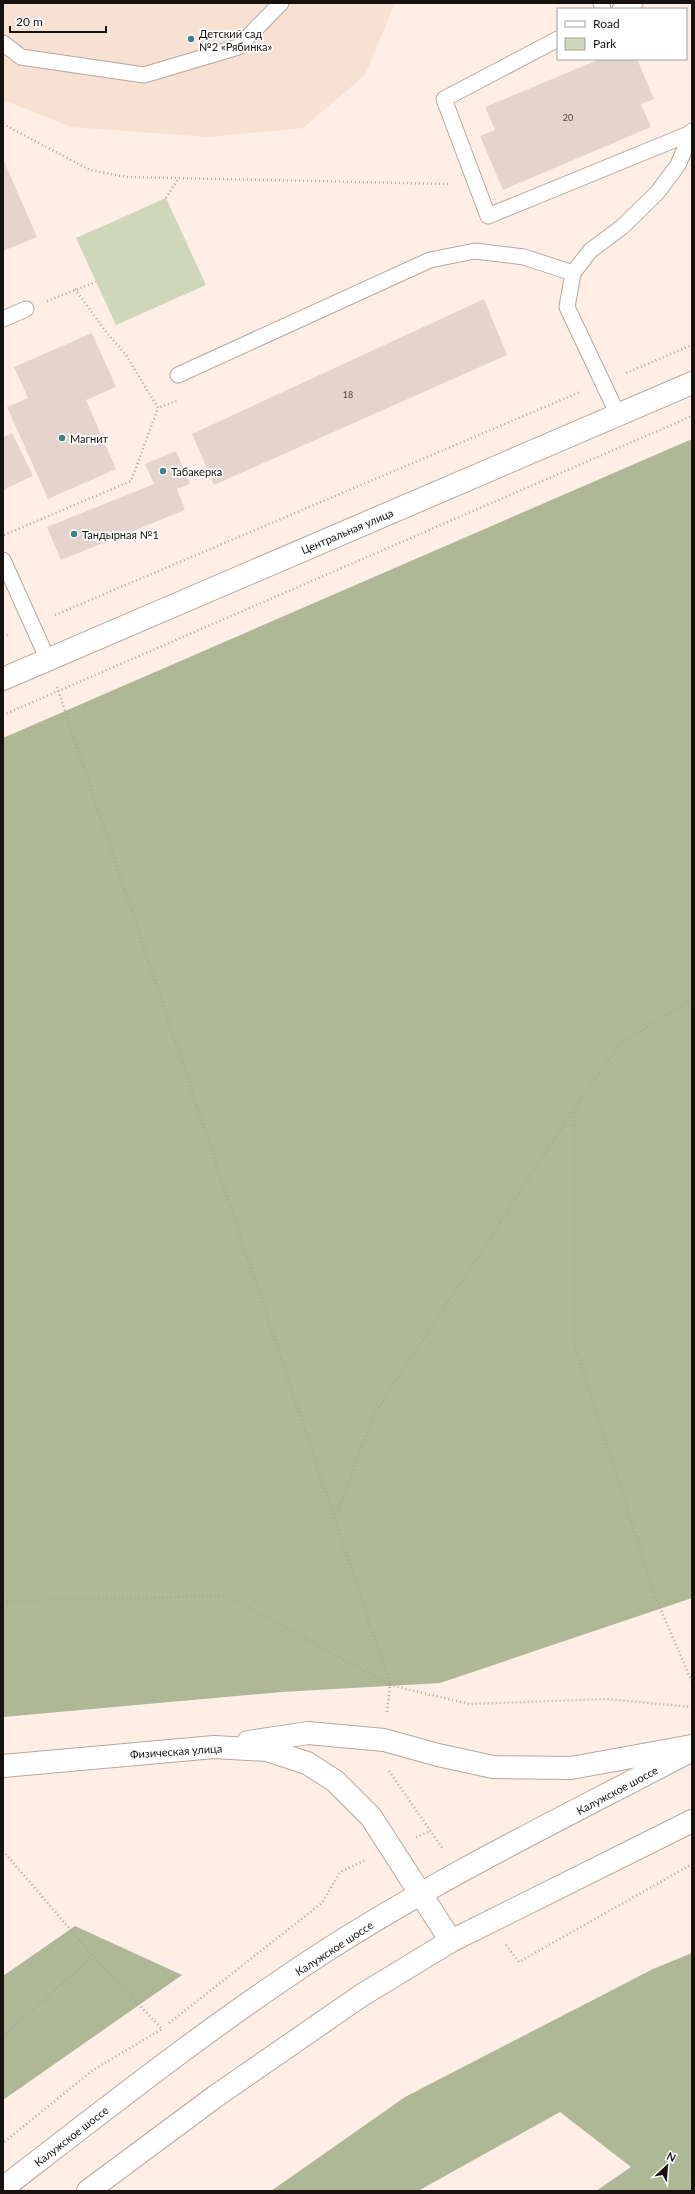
<svg xmlns="http://www.w3.org/2000/svg" width="695" height="2194" font-family="Lato,sans-serif">
<style>
.built{fill:#f7e1d3}
.green{fill:#cfd7bb}
.forest{fill:#aeb796}
.building{fill:#e5d4cb}
.lines{fill:none;stroke-linecap:round;stroke-linejoin:round}
.lane-casing{stroke:#b6a79e;stroke-width:17}
.secondary-casing{stroke:#b6a79e;stroke-width:24}
.highway-casing{stroke:#b6a79e;stroke-width:24}
.path{stroke:#b0a39c;stroke-width:2.5;stroke-dasharray:1 3;stroke-linecap:butt}
.lane{stroke:#fff;stroke-width:15}
.secondary{stroke:#fff;stroke-width:22}
.highway{stroke:#fff;stroke-width:22}
.poi-dot{fill:#3b828b;stroke:#fff;stroke-width:1.5}
.labels{text-anchor:middle;dominant-baseline:central;stroke-width:3.5;stroke-linejoin:round;paint-order:stroke}
.number-label{font-size:9px;fill:#4a423e}
.poi-label{font-size:11px;fill:#17120f;stroke:#fff;text-anchor:start}
.street-label{font-size:11px;fill:#17120f;stroke:#fff}
</style>
<rect width="100%" height="100%" fill="#ffeee5"/>
<path class="built" d="M3 3H395L365 75 303 128 208 137 71 127 3 100Z"/>
<path class="green" d="M166 198 206 285 116 325 76 238Z"/>
<g class="forest">
<path d="M692 439V1598L440 1683 282 1692 3 1717V738Z"/>
<path d="M75 1926 182 1975 3 2100V1976Z"/>
<path d="M692 1953V2191H596L631 2167 560 2112 418 2191H271L405 2097 653 1969Z"/>
</g>
<g class="building">
<path d="M600 59H637L654 99 641 104 651 127 503 190 480 136 495 130 485 107Z"/>
<path d="M3 159 37 237 3 251Z"/>
<path d="M484 299 507 355 214 485 192 434Z"/>
<path d="M92 333 116 387 86 400 116 469 48 499 7 407 28 398 14 367Z"/>
<path d="M12 433 33 476 3 490V437Z"/>
<path d="M176 451 190 484 177 489 185 510 61 560 47 527 154 484 145 464Z"/>
</g>
<g class="lines">
<defs>
<g id="lane">
<path d="M601 3 603 9"/>
<path d="M620 9 635 3"/>
<path d="M558 39 444 99 488 216 691 133"/>
<path d="M3 43 21 57 144 75 238 47 281 3"/>
<path d="M3 319 26 309"/>
<path d="M178 375 430 260 475 251 524 257 573 273"/>
<path d="M618 415 567 307 573 273 590 251 622 227 657 193 678 165 692 131"/>
<path d="M3 560 48 660"/>
</g>
<g id="secondary">
<path d="M3 679 692 383"/>
<path d="M248 1742 308 1733 384 1740 438 1755 493 1767 571 1768 692 1746"/>
<path d="M3 1766 214 1747 267 1750 307 1763 335 1781 371 1817 451 1941"/>
</g>
<g id="highway">
<path d="M3 2188C108 2107 213 2024 324 1952 442 1876 569 1815 692 1750"/>
<path d="M88 2191 216 2096 362 1995 451 1941 692 1821"/>
</g>
</defs>
<use href="#lane" class="lane-casing"/>
<use href="#secondary" class="secondary-casing"/>
<use href="#highway" class="highway-casing"/>
<g class="path">
<path d="M3 124 90 170 127 177 450 184"/>
<path d="M166 198 178 179"/>
<path d="M75 289 106 332 126 355 158 408 179 400"/>
<path d="M47 301 96 282"/>
<path d="M626 373 692 345"/>
<path d="M4 535 131 481 158 408"/>
<path d="M55 615 580 392"/>
<path d="M3 637 10 634"/>
<path d="M57 687 390 1685 469 1704 607 1699 692 1707"/>
<path d="M3 715 692 416"/>
<path d="M692 999 619 1045 574 1110V1342L655 1596 692 1682"/>
<path d="M335 1519 373 1416 573 1111"/>
<path d="M3 1601 228 1596 390 1685 387 1712"/>
<path d="M389 1771 443 1849"/>
<path d="M416 1837 431 1831"/>
<path d="M3 1851 93 1956 162 2029 93 2070 3 2143"/>
<path d="M506 1945 519 1962 692 1864"/>
<path d="M169 2023 322 1903 340 1872 366 1860"/>
<path d="M3 2036 93 1956"/>
</g>
<use href="#lane" class="lane"/>
<use href="#secondary" class="secondary"/>
<use href="#highway" class="highway"/>
</g>
<g class="poi-dot">
<circle cx="191" cy="39" r="4"/>
<circle cx="62" cy="438" r="4"/>
<circle cx="163" cy="471" r="4"/>
<circle cx="74" cy="534" r="4"/>
</g>
<g class="labels">
<g class="number-label">
<text x="568" y="117">20</text>
<text x="348" y="394">18</text>
</g>
<g class="poi-label">
<text x="199" y="33">Детский сад<tspan x="199" dy="13">№2 «Рябинка»</tspan></text>
<text x="70" y="438">Магнит</text>
<text x="171" y="471">Табакерка</text>
<text x="82" y="534">Тандырная №1</text>
</g>
<g class="street-label">
<text transform="translate(347 531) rotate(-23)">Центральная улица</text>
<text transform="translate(176 1751) rotate(-4)">Физическая улица</text>
<text transform="translate(617 1790) rotate(-28)">Калужское шоссе</text>
<text transform="translate(334 1948) rotate(-33)">Калужское шоссе</text>
<text transform="translate(71 2136) rotate(-38)">Калужское шоссе</text>
</g>
</g>
<rect width="695" height="2194" fill="none" stroke="#17120f" stroke-width="8"/>
<rect x="557" y="8" width="130" height="52" fill="#ffffff" stroke="#a2a09f"/>
<rect x="565" y="21" width="20" height="6" fill="#ffffff" stroke="#a2a09f"/>
<text x="593" y="28" font-size="12" fill="#17120f">Road</text>
<rect x="565" y="38" width="20" height="12" fill="#cfd7bb" stroke="#a2a09f"/>
<text x="593" y="48" font-size="12" fill="#17120f">Park</text>
<g transform="translate(667 2166) rotate(26)" stroke="#ffffff" stroke-width="3" paint-order="stroke">
<path d="M0-3L7 15L0 10L-7 15Z" fill="#17120f"/>
<text y="-6" font-size="11" font-weight="bold" text-anchor="middle" fill="#17120f">N</text>
</g>
<path d="M10 26v6h96v-6" fill="none" stroke="#17120f" stroke-width="2"/>
<text x="16" y="26" font-size="12" fill="#17120f" stroke="#ffffff" stroke-width="3" paint-order="stroke">20 m</text>
</svg>
